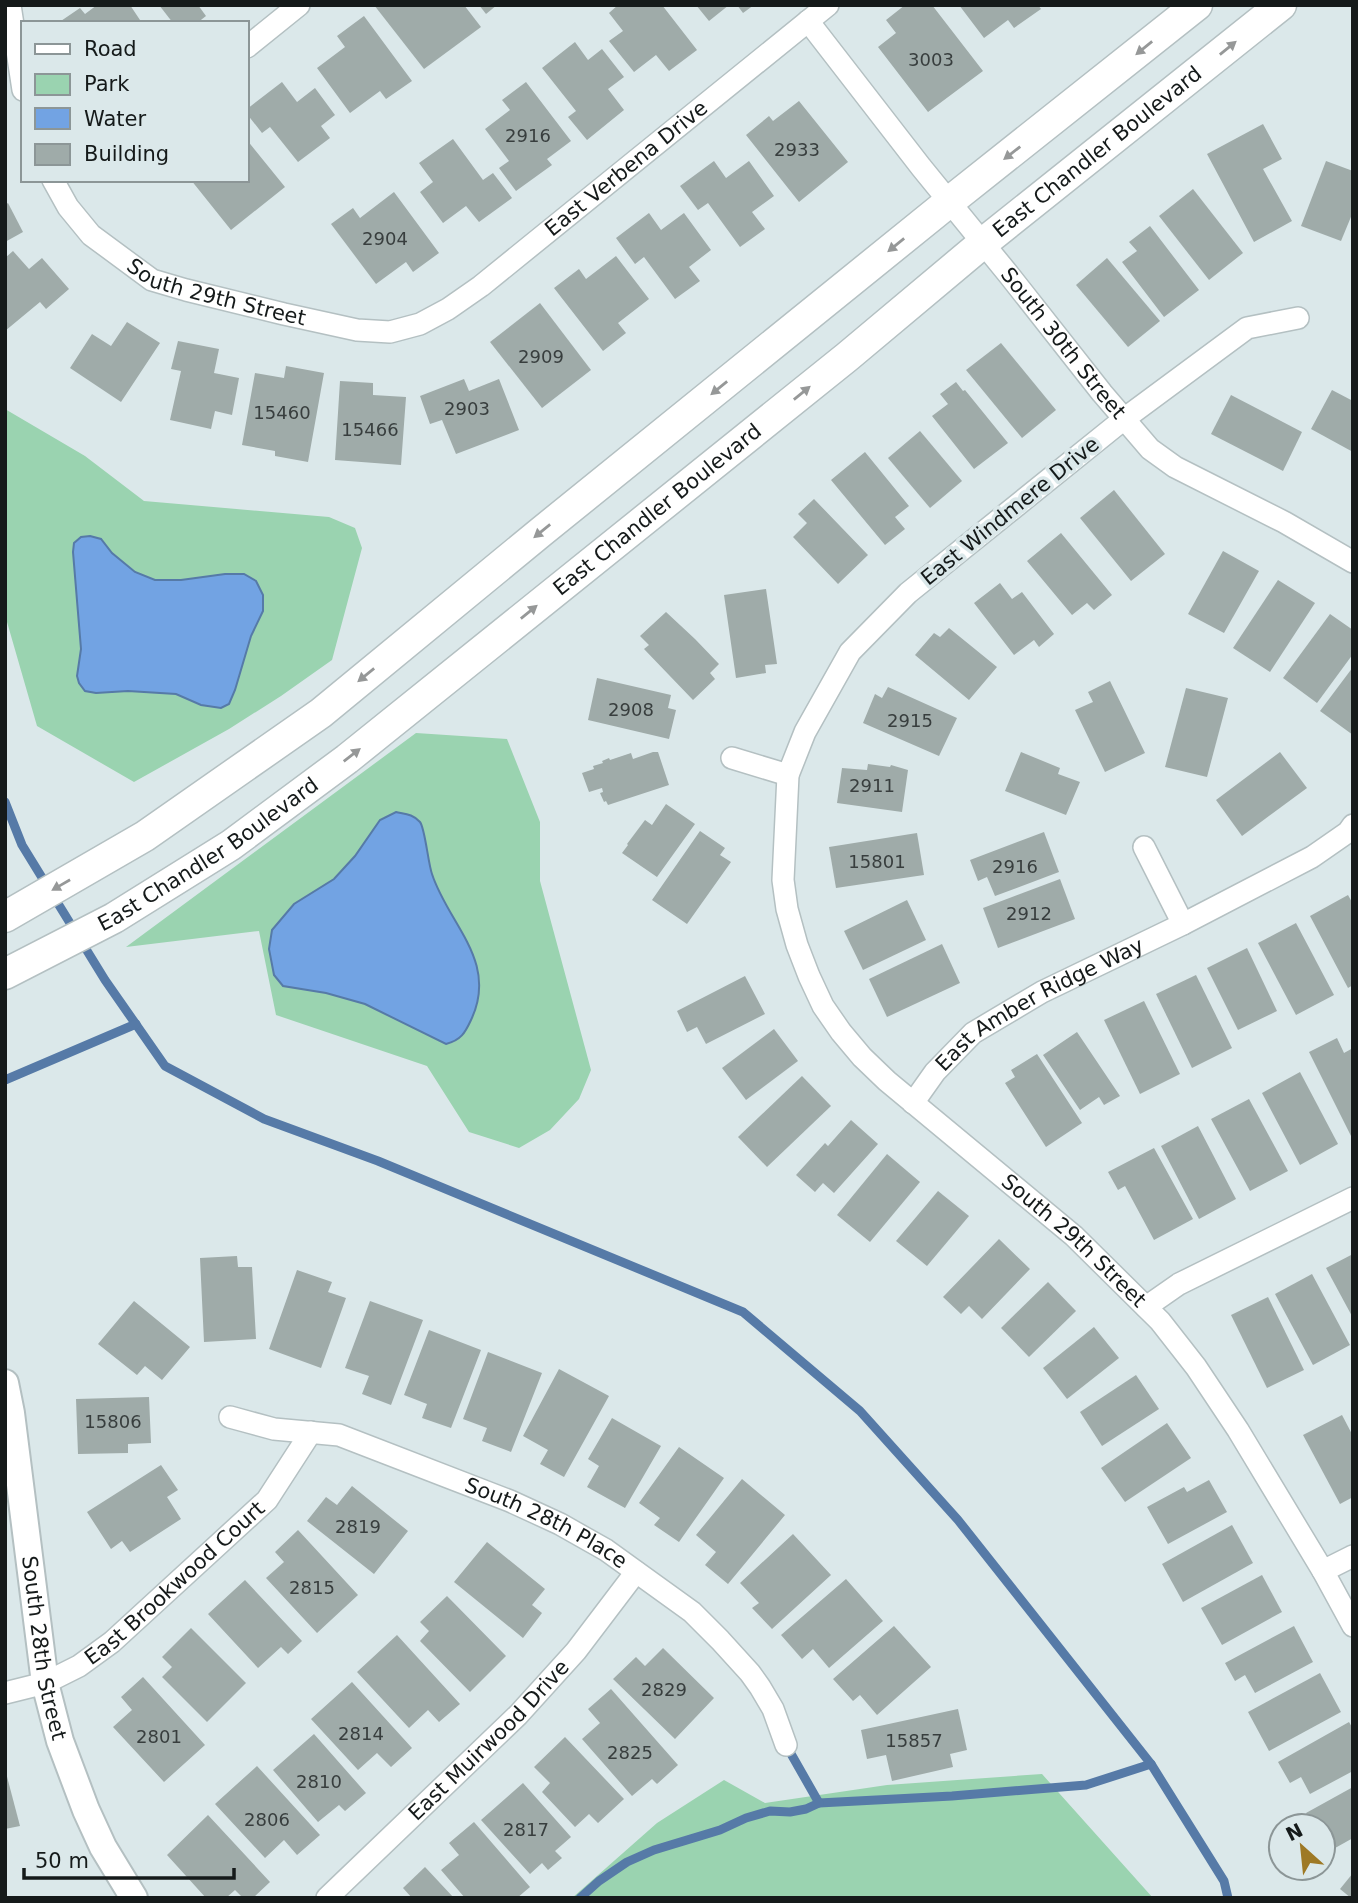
<svg xmlns="http://www.w3.org/2000/svg" width="1358" height="1903" font-family="'DejaVu Sans',sans-serif">
<style>
.green{fill:#9ad3b0}
.water{fill:#72a3e3;stroke:#567aa7;stroke-width:2}
.lines{fill:none;stroke-linecap:round;stroke-linejoin:round}
.stream{stroke:#567aa7;stroke-width:9}
.building{fill:#9faba9}
.minor-casing{stroke:#b4c0c2;stroke-width:24}
.tertiary-casing{stroke:#b4c0c2;stroke-width:30}
.secondary-casing{stroke:#b4c0c2;stroke-width:33}
.minor{stroke:#fff;stroke-width:21}
.tertiary{stroke:#fff;stroke-width:26}
.secondary{stroke:#fff;stroke-width:30}
.oneway{fill:#969898}
.labels{text-anchor:middle;dominant-baseline:central;stroke-width:7;stroke-linejoin:round;paint-order:stroke}
.number-label{font-size:18px;fill:#383e3e}
.street-label{font-size:21px;fill:#151a1a;stroke:#dbe8ea}
</style>
<rect width="100%" height="100%" fill="#dbe8ea"/>
<g class="green">
<path d="M5 409 85 456 144 501 329 517 355 528 362 548 332 660 281 696 229 729 134 782 37 726 5 615Z"/>
<path d="M416 733 507 739 540 822V881L591 1070 579 1099 550 1130 519 1148 469 1132 427 1066 276 1015 259 931 126 947Z"/>
<path d="M1042 1774 1153 1898H572L657 1823 724 1780 765 1803 887 1785Z"/>
</g>
<g class="water">
<path d="M90 536 101 539 112 553 135 572 155 580H181L225 574H244L256 581 263 595V611L251 636 235 690 229 704 221 708 201 705 176 694 128 691 96 693 85 691 79 683 77 676 81 649 73 552 74 543 81 537Z"/>
<path d="M396 812C405 814 413 814 420 822 425 828 428 863 432 874 448 924 499 961 471 1020 465 1033 461 1040 446 1044L365 1004 326 993 283 986 274 975 269 949 272 930 294 904 334 879 355 856 380 820Z"/>
</g>
<g class="lines">
<g class="stream">
<path d="M5 802 22 845 105 980 165 1066 264 1119 378 1161 743 1312 860 1411 958 1520 1151 1764 1224 1881 1228 1898"/>
<path d="M5 1080 136 1024"/>
<path d="M786 1745 819 1803 952 1796 1086 1785 1151 1764"/>
<path d="M580 1898 599 1881 627 1862 654 1850 720 1830 746 1818 770 1811 790 1812 806 1809 819 1803"/>
</g>
</g>
<g class="building">
<path d="M97 5H130L142 23H58L80 8 85 14Z"/>
<path d="M159 5H198L206 16 197 23H173Z"/>
<path d="M374 5H464L481 27 424 69Z"/>
<path d="M479 5H497L486 14Z"/>
<path d="M618 5H662L697 50 669 71 656 55 634 72 609 41 623 31 609 13Z"/>
<path d="M696 5H729L709 21Z"/>
<path d="M737 5H754L743 13Z"/>
<path d="M905 5H932L983 71 928 112 878 47 896 33 886 20Z"/>
<path d="M959 5H1038L1041 9 1014 28 1008 20 984 38Z"/>
<path d="M364 16 412 81 386 99 380 91 350 113 317 68 345 47 337 36Z"/>
<path d="M575 42 588 60 602 49 624 77 608 89 624 110 587 140 568 117 576 111 542 68Z"/>
<path d="M282 82 297 102 315 88 335 115 321 126 330 138 298 162 270 127 262 133 247 114V109Z"/>
<path d="M526 82 571 141 547 159 552 165 516 191 499 168 509 161 485 129 510 110 502 100Z"/>
<path d="M799 101 848 162 799 202 746 135 769 116 773 121Z"/>
<path d="M1263 124 1282 159 1263 169 1292 221 1254 242 1207 154Z"/>
<path d="M453 139 483 180 493 173 512 198 479 222 466 206 443 223 420 192 433 182 419 163Z"/>
<path d="M247 140 285 187 231 230 191 180H247Z"/>
<path d="M714 161 726 178 749 161 774 196 752 212 765 229 740 247 708 203 698 210 680 186Z"/>
<path d="M1326 161 1353 171V212L1341 241 1301 226Z"/>
<path d="M1193 189 1243 253 1209 280 1159 216Z"/>
<path d="M394 192 439 253 413 272 406 262 376 284 331 224 353 208 360 218Z"/>
<path d="M8 203 23 232 5 242V205Z"/>
<path d="M649 213 661 230 684 213 711 250 689 267 700 281 675 299 644 257 635 264 616 238Z"/>
<path d="M1150 226 1199 290 1164 317 1122 262 1137 251 1129 242Z"/>
<path d="M13 251 29 269 42 258 69 289 46 309 40 302 5 331V258Z"/>
<path d="M616 256 649 299 618 323 626 333 603 351 554 288 579 269 586 279Z"/>
<path d="M1107 258 1160 321 1128 347 1076 285Z"/>
<path d="M540 303 591 370 542 408 490 342Z"/>
<path d="M127 322 160 343 121 402 70 368 92 334 111 346Z"/>
<path d="M178 341 219 349 214 373 239 378 232 415 215 411 211 429 170 420 181 371 171 369Z"/>
<path d="M1001 343 1056 410 1022 438 966 370Z"/>
<path d="M286 366 324 373 308 462 275 456V451L242 445 255 373 284 378Z"/>
<path d="M464 379 469 391 499 379 519 430 456 454 442 420 430 424 420 396Z"/>
<path d="M340 381 373 383V395L406 397 401 465 335 460Z"/>
<path d="M956 382 963 391 965 390 1008 443 974 469 932 416 948 404 940 394Z"/>
<path d="M1332 390 1353 401V452L1311 429Z"/>
<path d="M1231 395 1302 432 1283 471 1211 434Z"/>
<path d="M920 431 962 481 930 508 888 458Z"/>
<path d="M865 452 909 506 895 517 905 529 885 545 831 480Z"/>
<path d="M1114 490 1165 554 1131 581 1080 518Z"/>
<path d="M814 499 868 555 838 584 793 537 807 523 798 514Z"/>
<path d="M1061 533 1112 595 1094 610 1087 603 1072 615 1027 561Z"/>
<path d="M1223 551 1259 571 1224 633 1188 614Z"/>
<path d="M1278 580 1315 603 1270 672 1233 648Z"/>
<path d="M1000 583 1012 599 1022 592 1054 634 1039 647 1034 640 1014 655 974 603Z"/>
<path d="M766 589 777 664 765 665 766 673 736 678 724 595Z"/>
<path d="M666 612 695 639 719 664 710 673 715 679 693 700 644 649 649 645 640 636Z"/>
<path d="M1330 614 1353 630V654L1317 703 1283 678Z"/>
<path d="M949 628 997 667 969 700 915 655 934 633 940 637Z"/>
<path d="M1353 667V735L1320 711Z"/>
<path d="M597 678 671 695 668 708 676 710 669 739 588 720Z"/>
<path d="M1110 681 1145 753 1105 772 1075 710 1093 702 1088 692Z"/>
<path d="M888 687 957 718 939 756 863 723 875 694 882 698Z"/>
<path d="M1186 688 1228 698 1207 777 1165 767Z"/>
<path d="M653 752H658L669 785 608 805 606 801 604 802 600 793 603 792 602 788 589 792 582 773 594 769 593 766 603 763 602 761 609 758 610 760 631 753 633 759Z"/>
<path d="M1021 752 1060 768 1058 774 1080 782 1066 815 1005 791Z"/>
<path d="M1280 752 1307 788 1242 836 1216 800Z"/>
<path d="M868 764 890 767 891 765 908 770 902 812 837 803 842 768 867 770Z"/>
<path d="M666 804 695 824 657 877 622 853 628 845 627 844 645 820 652 825Z"/>
<path d="M700 831 725 848 720 855 731 862 687 924 652 900Z"/>
<path d="M1044 832 1059 872 995 896 987 877 978 881 970 860Z"/>
<path d="M917 833 924 875 836 888 829 847Z"/>
<path d="M1060 879 1075 919 998 948 983 908Z"/>
<path d="M1348 895 1353 904V985L1348 988 1310 916Z"/>
<path d="M907 900 926 940 863 970 844 931Z"/>
<path d="M1296 923 1334 995 1296 1015 1258 943Z"/>
<path d="M942 944 960 983 887 1017 869 979Z"/>
<path d="M1247 948 1277 1011 1238 1030 1207 968Z"/>
<path d="M1196 975 1232 1048 1192 1068 1156 994Z"/>
<path d="M745 976 765 1014 706 1044 697 1027 687 1032 677 1011Z"/>
<path d="M1144 1001 1180 1074 1140 1094 1104 1020Z"/>
<path d="M774 1029 798 1061 746 1100 722 1068Z"/>
<path d="M1077 1032 1120 1096 1104 1105 1099 1097 1080 1110 1043 1055Z"/>
<path d="M1337 1038 1344 1053 1353 1048V1140L1309 1052Z"/>
<path d="M1037 1054 1082 1123 1046 1147 1005 1083 1015 1077 1011 1070Z"/>
<path d="M1300 1072 1338 1144 1300 1165 1262 1093Z"/>
<path d="M802 1076 831 1106 767 1167 738 1137Z"/>
<path d="M1249 1099 1288 1171 1250 1191 1211 1119Z"/>
<path d="M851 1120 878 1144 834 1193 823 1183 815 1192 796 1175 825 1143 828 1146Z"/>
<path d="M1198 1126 1236 1199 1199 1219 1161 1146Z"/>
<path d="M1154 1148 1193 1219 1154 1240 1125 1186 1118 1190 1108 1172Z"/>
<path d="M887 1154 920 1182 870 1242 837 1215Z"/>
<path d="M938 1191 969 1216 927 1266 896 1241Z"/>
<path d="M999 1239 1030 1269 982 1319 969 1306 961 1314 943 1297Z"/>
<path d="M1353 1254V1318L1326 1268Z"/>
<path d="M237 1256 238 1267H252L256 1339 204 1342 200 1258Z"/>
<path d="M297 1270 332 1282 328 1292 346 1298 321 1368 269 1349Z"/>
<path d="M1312 1274 1350 1345 1313 1365 1275 1294Z"/>
<path d="M1048 1282 1076 1311 1029 1357 1001 1328Z"/>
<path d="M1268 1297 1304 1370 1267 1388 1231 1315Z"/>
<path d="M134 1301 190 1347 162 1380 145 1366 137 1375 98 1344Z"/>
<path d="M370 1301 423 1320 391 1405 362 1394 369 1376 345 1368Z"/>
<path d="M1094 1327 1119 1358 1067 1399 1043 1368Z"/>
<path d="M429 1330 481 1350 451 1428 422 1418 427 1404 404 1395Z"/>
<path d="M488 1352 542 1373 511 1452 482 1441 487 1428 463 1419Z"/>
<path d="M559 1369 609 1396 564 1477 540 1464 548 1450 523 1436Z"/>
<path d="M1136 1375 1159 1409 1102 1446 1080 1412Z"/>
<path d="M149 1397 151 1443 128 1444V1453L78 1454 76 1399Z"/>
<path d="M1342 1415 1353 1436V1497L1340 1504 1303 1435Z"/>
<path d="M612 1418 661 1446 625 1508 587 1487 599 1466 588 1459Z"/>
<path d="M1167 1423 1191 1458 1125 1502 1101 1468Z"/>
<path d="M679 1447 724 1478 679 1542 654 1525 660 1518 639 1503Z"/>
<path d="M161 1465 178 1490 167 1497 181 1519 130 1552 122 1541 111 1549 87 1512Z"/>
<path d="M742 1479 785 1515 728 1584 705 1565 716 1552 696 1535Z"/>
<path d="M1209 1480 1227 1512 1168 1544 1147 1507 1184 1487 1187 1492Z"/>
<path d="M352 1486 408 1531 374 1574 307 1521 326 1497 337 1505Z"/>
<path d="M1232 1525 1253 1563 1183 1602 1162 1564Z"/>
<path d="M298 1530 358 1595 317 1633 266 1578 284 1562 275 1552Z"/>
<path d="M793 1534 831 1575 772 1629 752 1608 759 1603 740 1583Z"/>
<path d="M487 1542 545 1589 532 1605 542 1613 523 1638 454 1582Z"/>
<path d="M1262 1575 1282 1612 1222 1645 1201 1608Z"/>
<path d="M846 1579 883 1621 829 1668 813 1649 802 1659 781 1635Z"/>
<path d="M245 1580 302 1641 288 1654 281 1647 258 1668 208 1614Z"/>
<path d="M447 1596 506 1656 470 1692 420 1641 429 1631 420 1622Z"/>
<path d="M894 1626 931 1667 877 1715 860 1695 853 1701 833 1679Z"/>
<path d="M1294 1626 1313 1662 1255 1693 1245 1675 1235 1681 1225 1663Z"/>
<path d="M191 1628 246 1683 207 1722 162 1677 172 1667 162 1657Z"/>
<path d="M397 1635 460 1704 439 1722 428 1710 409 1728 357 1672Z"/>
<path d="M663 1648 714 1698 675 1739 613 1679 636 1657 645 1666Z"/>
<path d="M1320 1673 1341 1712 1269 1751 1248 1712Z"/>
<path d="M143 1677 205 1745 164 1782 113 1727 132 1710 121 1697Z"/>
<path d="M352 1682 412 1748 391 1767 377 1753 358 1770 311 1719Z"/>
<path d="M611 1689 678 1765 657 1784 652 1779 632 1796 582 1739 600 1723 588 1709Z"/>
<path d="M958 1709 967 1750 950 1754 953 1767 892 1781 886 1755 867 1759 861 1730Z"/>
<path d="M1349 1722 1353 1729V1771L1310 1794 1301 1777 1290 1783 1278 1762Z"/>
<path d="M314 1734 366 1793 345 1811 339 1805 318 1822 273 1770Z"/>
<path d="M565 1737 624 1799 598 1823 589 1814 575 1827 542 1792 550 1783 534 1767Z"/>
<path d="M257 1766 320 1835 297 1855 284 1840 265 1858 215 1804Z"/>
<path d="M5 1769 20 1826 5 1829Z"/>
<path d="M523 1783 571 1837 555 1851 562 1858 548 1870 542 1863 530 1874 481 1820Z"/>
<path d="M1353 1787V1838L1328 1852 1323 1843V1826H1313L1306 1813Z"/>
<path d="M208 1815 270 1882 253 1898H243L235 1890 226 1898H206L167 1855Z"/>
<path d="M474 1822 530 1887 517 1898H465L441 1870 459 1855 449 1843Z"/>
<path d="M425 1867 454 1898H412L403 1888Z"/>
<path d="M1353 1873V1898H1351L1340 1889Z"/>
</g>
<g class="lines">
<defs>
<g id="minor">
<path d="M10 5 23 90"/>
<path id="s1" d="M808 21 921 167 1009 275 1102 393 1150 449 1175 467 1284 522 1353 562"/>
<path d="M247 47 299 5"/>
<path id="s2" d="M53 180 68 207 91 235 152 280 186 290 284 314 357 330 390 332 420 324 448 309 481 286 828 5"/>
<path id="s3" d="M1298 318 1247 328 1124 419 908 593 850 652 805 732 788 775 783 880 787 909 797 945 809 976 823 1006 841 1032 862 1057 887 1081 1074 1236 1160 1321 1196 1367 1238 1430 1323 1571 1353 1626"/>
<path d="M732 758 788 775"/>
<path d="M1144 847 1183 924"/>
<path id="s4" d="M913 1103 935 1072 973 1033 1042 992 1183 924 1312 857 1348 832 1353 825"/>
<path d="M1146 1307 1179 1284 1353 1198"/>
<path id="s5" d="M230 1417 274 1429 339 1435 510 1501 560 1524 606 1550 692 1612 720 1640 750 1673 760 1687 773 1709 786 1745"/>
<path d="M1323 1571 1353 1556"/>
<path id="s6" d="M5 1693 45 1683 79 1666 112 1642 267 1500 311 1432"/>
<path id="s7" d="M327 1898 518 1715 576 1651 636 1572"/>
</g>
<g id="tertiary">
<path id="s8" d="M5 1383 11 1413 45 1683 60 1741 86 1810 103 1847 134 1898"/>
</g>
<g id="secondary">
<path d="M5 917 145 836 321 713 541 532 949 202 1197 5"/>
<path id="s9" d="M5 974 114 918 231 845 347 759 847 357 983 243 1281 5"/>
</g>
</defs>
<use href="#minor" class="minor-casing"/>
<use href="#tertiary" class="tertiary-casing"/>
<use href="#secondary" class="secondary-casing"/>
<use href="#minor" class="minor"/>
<use href="#tertiary" class="tertiary"/>
<use href="#secondary" class="secondary"/>
</g>
<defs><path id="oneway-solid" d="M-6-.8H1V-3.2L6.5 0L1 3.2V.8H-6Z" transform="scale(1.75)"/></defs>
<g class="oneway">
<use href="#oneway-solid" transform="translate(1144 48) rotate(141)"/>
<use href="#oneway-solid" transform="translate(1228 48) rotate(-39)"/>
<use href="#oneway-solid" transform="translate(1012 153) rotate(142)"/>
<use href="#oneway-solid" transform="translate(896 245) rotate(141)"/>
<use href="#oneway-solid" transform="translate(719 388) rotate(141)"/>
<use href="#oneway-solid" transform="translate(802 393) rotate(-39)"/>
<use href="#oneway-solid" transform="translate(542 531) rotate(141)"/>
<use href="#oneway-solid" transform="translate(529 612) rotate(-39)"/>
<use href="#oneway-solid" transform="translate(366 675) rotate(141)"/>
<use href="#oneway-solid" transform="translate(352 755) rotate(-38)"/>
<use href="#oneway-solid" transform="translate(61 885) rotate(150)"/>
</g>
<g class="labels">
<g class="number-label">
<text x="931" y="59">3003</text>
<text x="528" y="135">2916</text>
<text x="797" y="149">2933</text>
<text x="385" y="238">2904</text>
<text x="541" y="356">2909</text>
<text x="467" y="408">2903</text>
<text x="282" y="412">15460</text>
<text x="370" y="429">15466</text>
<text x="631" y="709">2908</text>
<text x="910" y="720">2915</text>
<text x="872" y="785">2911</text>
<text x="877" y="861">15801</text>
<text x="1015" y="866">2916</text>
<text x="1029" y="913">2912</text>
<text x="113" y="1421">15806</text>
<text x="358" y="1526">2819</text>
<text x="312" y="1587">2815</text>
<text x="664" y="1689">2829</text>
<text x="361" y="1733">2814</text>
<text x="159" y="1736">2801</text>
<text x="914" y="1740">15857</text>
<text x="630" y="1752">2825</text>
<text x="319" y="1781">2810</text>
<text x="267" y="1819">2806</text>
<text x="526" y="1829">2817</text>
</g>
<g class="street-label">
<text stroke="none"><textPath href="#s9" startOffset="1370">East Chandler Boulevard</textPath></text>
<text stroke="none"><textPath href="#s2" startOffset="677">East Verbena Drive</textPath></text>
<text stroke="none"><textPath href="#s2" startOffset="208">South 29th Street</textPath></text>
<text stroke="none"><textPath href="#s1" startOffset="411">South 30th Street</textPath></text>
<text stroke="none"><textPath href="#s9" startOffset="803">East Chandler Boulevard</textPath></text>
<text transform="translate(1010 511) rotate(-39)">East Windmere Drive</text>
<text stroke="none"><textPath href="#s9" startOffset="236">East Chandler Boulevard</textPath></text>
<text stroke="none"><textPath href="#s4" startOffset="164">East Amber Ridge Way</textPath></text>
<text stroke="none"><textPath href="#s3" startOffset="1286">South 29th Street</textPath></text>
<text stroke="none"><textPath href="#s5" startOffset="336">South 28th Place</textPath></text>
<text stroke="none"><textPath href="#s6" startOffset="206">East Brookwood Court</textPath></text>
<text stroke="none"><textPath href="#s8" startOffset="268">South 28th Street</textPath></text>
<text stroke="none"><textPath href="#s7" startOffset="226">East Muirwood Drive</textPath></text>
</g>
</g>
<rect width="1358" height="1903" fill="none" stroke="#151a1a" stroke-width="14"/>
<rect x="21" y="21" width="228" height="161" fill="#dbe8ea" stroke="#8c9697" stroke-width="2"/>
<rect x="35" y="44" width="35" height="10" fill="#ffffff" stroke="#8c9697" stroke-width="2"/>
<text x="84" y="56" font-size="21" fill="#151a1a">Road</text>
<rect x="35" y="74" width="35" height="21" fill="#9ad3b0" stroke="#8c9697" stroke-width="2"/>
<text x="84" y="91" font-size="21" fill="#151a1a">Park</text>
<rect x="35" y="108" width="35" height="21" fill="#72a3e3" stroke="#8c9697" stroke-width="2"/>
<text x="84" y="126" font-size="21" fill="#151a1a">Water</text>
<rect x="35" y="144" width="35" height="21" fill="#9faba9" stroke="#8c9697" stroke-width="2"/>
<text x="84" y="161" font-size="21" fill="#151a1a">Building</text>
<g transform="translate(1302 1847) rotate(333)"><circle r="33" fill="#dbe8ea" stroke="#8c9697" stroke-width="2"/>
<path d="M0-5L12 26L0 18L-12 26Z" fill="#9e7925"/>
<text y="-10" font-size="19" font-weight="bold" text-anchor="middle" fill="#151a1a">N</text>
</g>
<path d="M24 1868v10h210v-10" fill="none" stroke="#151a1a" stroke-width="3.5"/>
<text x="35" y="1868" font-size="21" fill="#151a1a" stroke="#dbe8ea" stroke-width="5" paint-order="stroke">50 m</text>
</svg>
